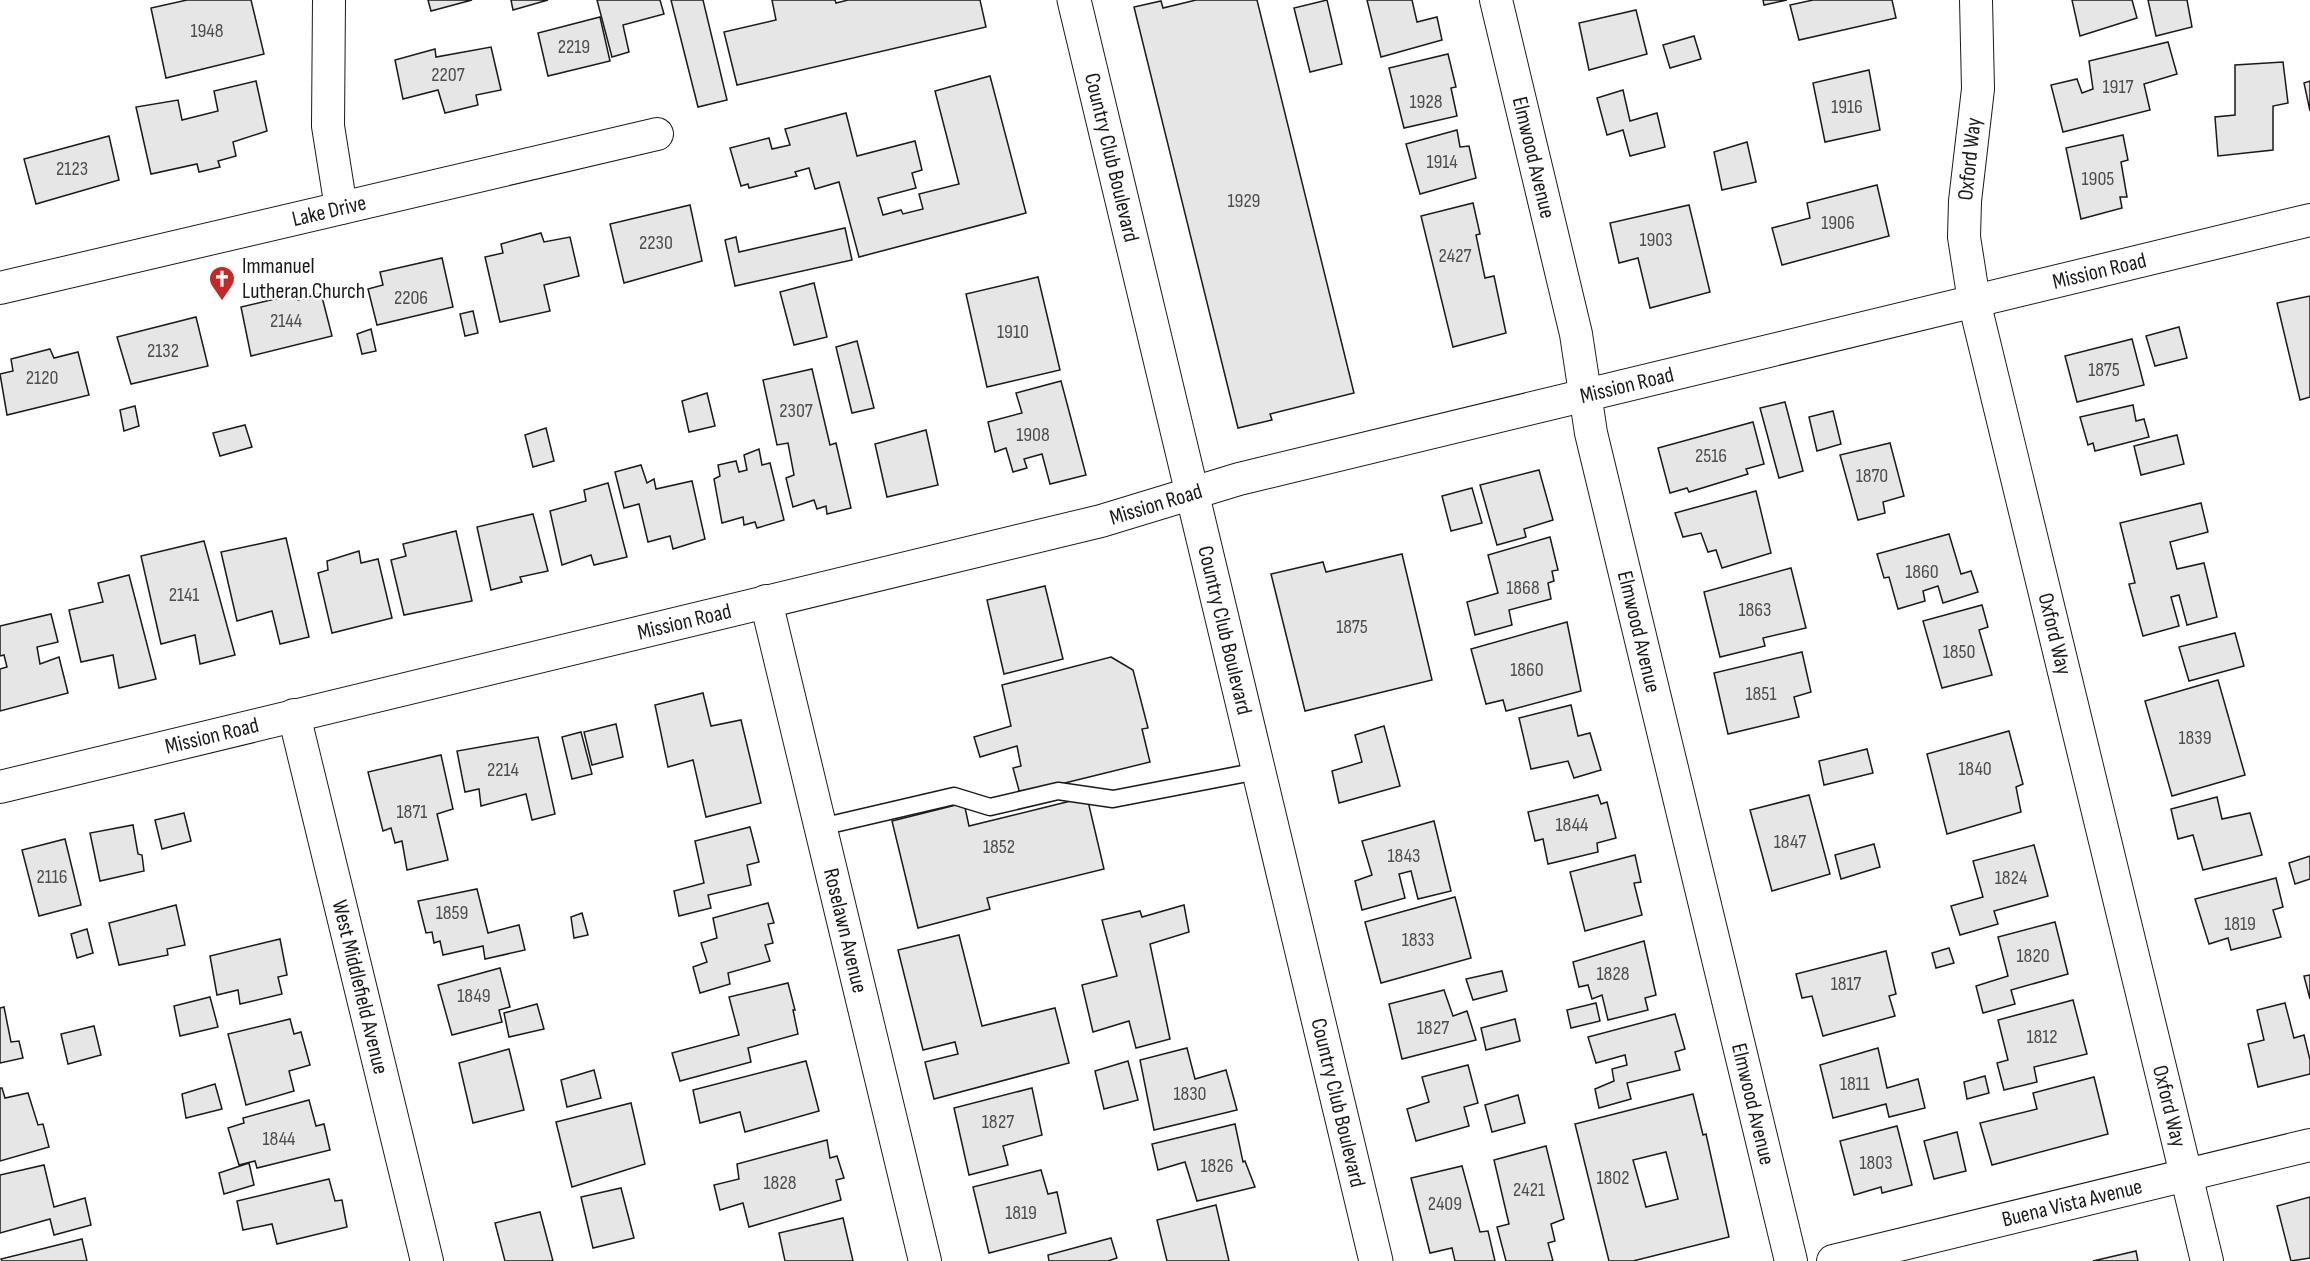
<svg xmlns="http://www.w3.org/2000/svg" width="2310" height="1261" font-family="'Sofia Sans Condensed',sans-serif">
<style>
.building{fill:#e6e6e6;stroke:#1a1a1a;stroke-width:1.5;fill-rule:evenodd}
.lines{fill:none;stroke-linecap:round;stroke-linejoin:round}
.service-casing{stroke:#1a1a1a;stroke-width:19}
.minor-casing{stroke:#1a1a1a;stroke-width:34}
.tertiary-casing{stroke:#1a1a1a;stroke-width:35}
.service{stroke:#fff;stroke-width:16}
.minor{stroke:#fff;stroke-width:32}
.tertiary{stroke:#fff;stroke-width:33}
.labels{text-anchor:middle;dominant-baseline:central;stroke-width:4.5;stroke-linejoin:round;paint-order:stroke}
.number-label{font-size:20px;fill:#4d4d4d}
.street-label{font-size:22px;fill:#1a1a1a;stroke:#fff}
.poi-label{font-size:22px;fill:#1a1a1a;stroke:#fff;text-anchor:start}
</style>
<rect width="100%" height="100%" fill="#fff"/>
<g class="building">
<path d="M187 0H251L264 54 166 78 151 8Z"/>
<path d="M428 0H472L431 11Z"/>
<path d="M511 0H548L513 10Z"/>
<path d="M597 0H660L664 14 623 25 629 52 612 57Z"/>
<path d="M671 0H703L727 100 698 107Z"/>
<path d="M772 0H835L836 3 848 0H980L986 27 737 85 724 32 776 20Z"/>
<path d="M1196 0H1257L1354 393 1270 414 1272 420 1238 428 1134 7 1161 1 1163 8Z"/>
<path d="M1327 0 1342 64 1310 72 1294 8Z"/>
<path d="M1367 0H1412L1417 22 1437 17 1442 40 1381 57Z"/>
<path d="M1763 0H1787L1764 5Z"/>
<path d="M1813 0H1892L1896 18 1799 40 1790 5Z"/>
<path d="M2072 0H2132L2137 18 2080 36Z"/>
<path d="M2148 0H2187L2192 27 2156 36Z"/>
<path d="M1636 10 1647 54 1589 70 1579 23Z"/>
<path d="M600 17 610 61 548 76 538 33Z"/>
<path d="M1694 36 1701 59 1670 68 1663 45Z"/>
<path d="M2168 42 2177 74 2144 84 2150 110 2063 132 2051 85 2077 79 2082 93 2093 89 2089 61Z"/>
<path d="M491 47 501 90 476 95 478 105 445 113 438 90 403 99 395 60 435 49 436 57Z"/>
<path d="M1448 54 1456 87 1451 88 1457 116 1404 128 1389 68Z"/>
<path d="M2283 62 2288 103 2273 106V150L2218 156 2215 117 2235 115V65Z"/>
<path d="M1869 70 1880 130 1825 142 1813 83Z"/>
<path d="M990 76 1026 213 859 257 839 182 815 189 809 168 795 172 797 176 749 188 748 184 741 186 730 148 769 138 772 149 790 145 785 129 846 113 857 156 915 141 922 170 912 173 916 188 878 198 883 215 901 210 903 214 923 209 919 194 959 184 935 91Z"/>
<path d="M256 81 267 131 233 142 236 156 218 161 220 167 199 172 197 164 151 174 136 107 178 100 182 120 218 111 214 91Z"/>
<path d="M2310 81V111L2304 83Z"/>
<path d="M1623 90 1630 121 1657 113 1665 147 1630 156 1623 130 1607 135 1597 98Z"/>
<path d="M1457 130 1460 147 1469 146 1476 178 1420 194 1406 144Z"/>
<path d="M2123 135 2128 160 2121 162 2127 197H2120L2122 208 2081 219 2066 148Z"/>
<path d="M109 136 119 180 36 204 24 159Z"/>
<path d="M1747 142 1756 182 1722 190 1714 152Z"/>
<path d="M1877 185 1889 236 1782 265 1772 228 1810 218 1807 203Z"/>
<path d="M1473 203 1480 234 1476 235 1485 278 1494 276 1506 333 1453 347 1421 216Z"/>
<path d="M690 205 702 261 624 283 610 224Z"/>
<path d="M1689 205 1710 292 1650 308 1638 258 1619 263 1610 223Z"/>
<path d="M845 228 852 260 735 286 725 240 736 237 739 252Z"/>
<path d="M541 233 544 242 570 237 579 276 544 285 550 311 500 322 485 257 503 253 501 244Z"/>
<path d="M442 258 453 307 377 325 368 289 383 285 380 272Z"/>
<path d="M1038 277 1060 370 987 387 966 294Z"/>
<path d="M814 283 827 337 794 345 780 292Z"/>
<path d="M321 293 332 336 251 356 241 307 296 294 298 300Z"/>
<path d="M2310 296V397L2300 400 2277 303Z"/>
<path d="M473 311 478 333 465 336 460 314Z"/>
<path d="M196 317 208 366 131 384 117 337Z"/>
<path d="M2179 327 2187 358 2155 366 2146 336Z"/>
<path d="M371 329 376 351 362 354 357 334Z"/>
<path d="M2132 339 2144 385 2077 402 2065 356Z"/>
<path d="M857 341 874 408 852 413 836 347Z"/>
<path d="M50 349 54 358 78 352 89 395 7 415 0 374 13 371 11 359Z"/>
<path d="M812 369 830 445 836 443 851 508 827 514 826 506 817 509 814 500 793 507 786 478 794 475 788 443 777 445 763 380Z"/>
<path d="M1061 381 1086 475 1050 484 1042 454 1024 459 1027 468 1013 472 1006 448 995 452 988 422 1022 413 1016 393Z"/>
<path d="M707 393 715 426 689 432 682 401Z"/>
<path d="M1785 402 1803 471 1779 478 1760 408Z"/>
<path d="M2133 405 2136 421 2144 419 2149 437 2095 451 2093 443 2088 445 2080 417Z"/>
<path d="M135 406 139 426 124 431 120 410Z"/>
<path d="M1833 411 1841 444 1817 451 1809 417Z"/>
<path d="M1753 422 1764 464 1746 469 1748 474 1689 492 1687 488 1670 493 1658 448Z"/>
<path d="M245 425 252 447 220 456 213 433Z"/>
<path d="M546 428 554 461 533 467 525 435Z"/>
<path d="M926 430 938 485 887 497 875 444Z"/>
<path d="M2177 435 2184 464 2141 475 2134 446Z"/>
<path d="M1890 443 1904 496 1883 502 1885 513 1858 520 1840 455Z"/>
<path d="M759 449 762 465 770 463 784 520 757 528 755 522 744 525 743 517 722 523 714 479 720 476 718 465 736 461 739 472 747 470 744 455Z"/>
<path d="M641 465 647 483 654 479 656 489 692 481 705 539 673 549 670 536 648 542 639 504 624 508 615 472Z"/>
<path d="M1539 470 1553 520 1524 529 1526 537 1497 545 1480 485Z"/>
<path d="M608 483 627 557 594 565 591 555 562 565 550 511 586 501 584 490Z"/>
<path d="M1472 488 1482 523 1451 531 1442 496Z"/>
<path d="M1756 491 1771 553 1722 568 1716 550 1708 552 1701 533 1683 537 1675 513Z"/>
<path d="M2201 503 2208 532 2170 542 2177 569 2204 563 2217 617 2187 625 2179 595 2171 597 2179 626 2143 636 2129 584 2135 583 2120 523Z"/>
<path d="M533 514 548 571 520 577 522 582 491 590 477 527Z"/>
<path d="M456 531 472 601 404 615 391 560 406 556 403 544Z"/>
<path d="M1949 534 1961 574 1971 571 1978 592 1943 603 1938 586 1923 591 1925 601 1898 609 1889 577 1884 578 1877 554Z"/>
<path d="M1550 537 1558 570 1552 571 1554 581 1548 583 1551 599 1509 610 1512 625 1475 635 1467 602 1498 593 1488 555Z"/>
<path d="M286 538 309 637 280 644 272 611 237 621 221 552Z"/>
<path d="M204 541 235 655 200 664 195 635 161 644 141 556Z"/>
<path d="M359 551 361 563 378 559 392 618 332 633 318 573 328 570 327 561Z"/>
<path d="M1402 554 1432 680 1305 711 1271 574 1323 562 1326 572Z"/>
<path d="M1791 568 1806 628 1763 638 1765 646 1720 657 1704 592Z"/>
<path d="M129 575 156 679 119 688 113 655 81 662 69 610 103 602 98 583Z"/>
<path d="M1045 586 1063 659 1004 674 987 600Z"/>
<path d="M1982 605 1988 627 1979 630 1992 675 1942 688 1923 621Z"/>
<path d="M51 614 58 642 37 647 40 664 59 657 68 693 0 711V669L7 667 4 655 0 656V626Z"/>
<path d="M1567 622 1581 691 1506 711 1503 700 1486 704 1471 649Z"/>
<path d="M2235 633 2244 666 2189 681 2179 647Z"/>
<path d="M1802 652 1811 692 1794 697 1799 717 1728 734 1714 673Z"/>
<path d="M1111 657 1133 670 1148 728 1142 729 1150 762 1020 794 1013 768 1021 766 1017 746 980 757 974 737 1011 726 1002 685Z"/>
<path d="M2218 680 2245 775 2172 796 2145 701Z"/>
<path d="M703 693 711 726 741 720 761 803 706 817 693 760 668 767 655 705Z"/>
<path d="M1571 705 1578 736 1590 733 1601 770 1574 778 1568 761 1531 769 1519 718Z"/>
<path d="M616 724 623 757 592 765 584 732Z"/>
<path d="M1384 726 1400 786 1339 803 1332 771 1362 762 1355 735Z"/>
<path d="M2009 731 2023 784 2016 787 2021 812 1947 834 1927 754Z"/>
<path d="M581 732 592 774 572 779 562 737Z"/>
<path d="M538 737 555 814 532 820 526 794 481 806 479 789 465 792 457 751Z"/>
<path d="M1867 749 1873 773 1824 785 1819 761Z"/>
<path d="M441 755 453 809 437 814 448 860 407 870 402 841 395 843 391 828 383 831 368 772Z"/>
<path d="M1598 795 1601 804 1607 802 1616 838 1597 843 1598 852 1548 864 1543 839 1535 841 1528 812Z"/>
<path d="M1809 795 1830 874 1772 891 1750 810Z"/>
<path d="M1087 797 1104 869 987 898 990 909 918 928 892 821 964 803 969 826Z"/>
<path d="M2217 797 2222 819 2250 813 2262 855 2203 870 2193 835 2178 839 2171 809Z"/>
<path d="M184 813 191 841 162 849 155 820Z"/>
<path d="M1434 821 1451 891 1418 899 1411 871 1399 874 1405 898 1362 910 1355 881 1372 875 1362 841Z"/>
<path d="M133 825 138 854 142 855 144 871 100 881 90 833Z"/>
<path d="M750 827 759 862 747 865 751 885 708 895 711 908 679 916 674 891 704 883 695 841Z"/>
<path d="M65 839 81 905 39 916 22 850Z"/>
<path d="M1874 844 1880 867 1841 879 1835 855Z"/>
<path d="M2034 845 2048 896 1994 911 1998 924 1960 935 1951 906 1983 897 1973 861Z"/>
<path d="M1635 855 1641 882 1634 883 1642 915 1585 931 1570 872Z"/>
<path d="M2310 856V879L2295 884 2289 863Z"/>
<path d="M2276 878 2283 907 2273 910 2281 937 2231 950 2228 938 2209 944 2195 899Z"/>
<path d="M477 889 488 933 519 925 525 950 485 959 483 946 443 955 440 941 434 943 432 932 426 933 418 901Z"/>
<path d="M1455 897 1471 958 1381 983 1365 922Z"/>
<path d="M768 903 774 923 768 924 773 943 765 945 770 961 728 973 730 984 700 993 693 967 707 962 701 943 717 938 713 918Z"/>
<path d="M176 905 185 945 167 949 168 955 119 965 109 923Z"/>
<path d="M1184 905 1189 932 1150 944 1170 1039 1136 1048 1129 1021 1093 1032 1082 985 1117 976 1102 920 1140 911 1142 917Z"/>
<path d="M582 913 588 935 574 938 571 917Z"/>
<path d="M2055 922 2068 974 2011 990 2015 1004 1983 1013 1976 986 2008 976 1998 937Z"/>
<path d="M87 929 93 953 77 958 71 934Z"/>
<path d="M959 935 982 1026 1055 1008 1069 1063 934 1099 925 1062 958 1054 955 1042 923 1050 898 950Z"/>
<path d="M280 939 287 975 278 977 282 994 240 1004 238 990 217 995 210 956Z"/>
<path d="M1644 941 1656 995 1645 998 1648 1010 1608 1020 1602 995 1592 999 1588 985 1579 987 1573 962Z"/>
<path d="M1949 948 1954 963 1936 968 1932 953Z"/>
<path d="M1886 951 1896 994 1889 996 1895 1016 1823 1036 1812 996 1802 998 1796 974Z"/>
<path d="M500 968 510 1007 499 1010 502 1022 452 1035 438 985Z"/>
<path d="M1502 971 1507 991 1473 1000 1466 979Z"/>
<path d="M2310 975V999L2304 976Z"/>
<path d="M788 983 795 1010H793L798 1034 748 1048 751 1062 680 1081 672 1053 739 1035 729 997Z"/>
<path d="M1444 990 1453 1016 1467 1011 1476 1040 1402 1059 1389 1004Z"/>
<path d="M210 997 218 1027 180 1036 174 1006Z"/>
<path d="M2073 1000 2087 1054 2034 1067 2037 1082 2004 1090 1997 1063 2008 1060 1998 1020Z"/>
<path d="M1596 1003 1600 1021 1571 1028 1567 1010Z"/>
<path d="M2285 1003 2294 1038 2304 1035 2310 1060V1074L2258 1087 2248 1044 2264 1040 2257 1010Z"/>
<path d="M537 1004 544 1029 509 1037 504 1013Z"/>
<path d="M4 1007 11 1042 19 1041 23 1058 0 1063V1008Z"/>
<path d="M1675 1014 1685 1049 1675 1052 1680 1070 1627 1083 1631 1099 1599 1108 1595 1089 1614 1081 1612 1069 1627 1065 1625 1055 1596 1063 1588 1037Z"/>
<path d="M290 1019 294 1034 301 1032 310 1065 289 1071 294 1091 246 1105 228 1034Z"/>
<path d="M1515 1019 1520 1041 1486 1050 1481 1028Z"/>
<path d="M94 1026 101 1055 68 1064 61 1034Z"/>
<path d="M1187 1048 1195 1079 1226 1070 1237 1110 1154 1130 1140 1060Z"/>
<path d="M1878 1048 1887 1088 1918 1079 1925 1108 1889 1117 1886 1104 1833 1118 1820 1065Z"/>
<path d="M509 1049 524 1110 473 1123 459 1063Z"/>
<path d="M806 1061 819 1111 745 1132 740 1112 700 1123 693 1090Z"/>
<path d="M1128 1061 1138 1100 1104 1109 1095 1071Z"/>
<path d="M1468 1065 1478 1103 1464 1107 1469 1126 1416 1141 1407 1109 1429 1102 1422 1077Z"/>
<path d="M594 1070 601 1098 567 1107 561 1080Z"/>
<path d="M1985 1076 1989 1093 1967 1099 1964 1082Z"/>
<path d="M2094 1077 2108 1134 1992 1165 1980 1123 2037 1109 2033 1093Z"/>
<path d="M215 1084 222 1109 186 1118 182 1094Z"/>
<path d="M0 1088H2L5 1098 28 1093 38 1125 43 1124 49 1147 0 1161Z"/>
<path d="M1032 1088 1042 1135 1003 1146 1008 1165 969 1175 954 1108Z"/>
<path d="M1693 1094 1703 1135 1706 1134 1729 1237 1633 1261H1609L1575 1124ZM1666 1152 1678 1199 1646 1207 1633 1160Z"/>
<path d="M1518 1095 1525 1123 1492 1132 1485 1105Z"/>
<path d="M309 1100 316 1126 324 1124 330 1150 257 1168 255 1161 239 1165 228 1128 244 1123 243 1118Z"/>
<path d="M631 1103 645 1164 572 1187 556 1122Z"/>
<path d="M1235 1124 1243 1162 1245 1161 1255 1187 1197 1201 1185 1162 1158 1170 1152 1144Z"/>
<path d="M1897 1126 1912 1185 1882 1193 1881 1187 1854 1195 1840 1141Z"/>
<path d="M1957 1132 1966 1171 1934 1179 1924 1141Z"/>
<path d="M827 1140 830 1158 837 1156 844 1178 836 1180 841 1200 749 1227 743 1203 720 1210 714 1185 739 1179 737 1164Z"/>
<path d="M1546 1146 1564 1219 1551 1224 1555 1241 1548 1243 1553 1261H1506L1497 1227 1509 1224 1494 1160Z"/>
<path d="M249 1163 254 1185 224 1194 219 1173Z"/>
<path d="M44 1165 54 1207 85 1198 91 1225 54 1235 50 1219 0 1233V1175Z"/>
<path d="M1462 1166 1480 1232 1488 1231 1495 1261H1455L1452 1248 1430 1253 1411 1178Z"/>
<path d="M1041 1170 1048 1194 1057 1192 1066 1233 989 1253 973 1187Z"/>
<path d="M329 1179 335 1201 342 1200 347 1227 277 1244 272 1224 243 1230 237 1201Z"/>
<path d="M621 1188 634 1238 593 1248 581 1197Z"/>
<path d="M2310 1197V1258L2291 1261 2277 1206Z"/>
<path d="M1216 1205 1229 1261H1167L1157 1220Z"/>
<path d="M540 1212 553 1261H505L495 1223Z"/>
<path d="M843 1218 853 1261H785L779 1233Z"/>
<path d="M1111 1238 1117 1258 1108 1261H1049L1048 1255Z"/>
<path d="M82 1239 87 1261H2L1 1259Z"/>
<path d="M2136 1251 2138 1261H2093Z"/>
</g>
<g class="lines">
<defs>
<path id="service" d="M821 827 954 796 990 807 1058 791 1113 799 1258 771"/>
<g id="minor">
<path d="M329 0 328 126 341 208"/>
<path id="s1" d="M1496 0 1576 334 1591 433 1791 1261"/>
<path id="s2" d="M1976 0 1978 89 1965 201 1964 237 1974 301 2207 1261"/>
<path id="s3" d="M0 288 657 134"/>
<path id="s4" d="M766 601 925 1261"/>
<path id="s5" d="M294 715 427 1261"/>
<path id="s6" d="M0 787 1101 521 1239 479 2310 220"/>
<path id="s7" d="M1833 1261 2310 1145"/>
</g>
<g id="tertiary">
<path id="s8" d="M1074 0 1376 1261"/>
</g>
</defs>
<use href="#service" class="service-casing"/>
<use href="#minor" class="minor-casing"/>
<use href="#tertiary" class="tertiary-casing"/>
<use href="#service" class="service"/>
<use href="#minor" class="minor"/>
<use href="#tertiary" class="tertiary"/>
</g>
<defs>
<symbol id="church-pin" viewBox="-11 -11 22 30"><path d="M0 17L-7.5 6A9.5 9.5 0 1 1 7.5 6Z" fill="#c62828" stroke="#fff"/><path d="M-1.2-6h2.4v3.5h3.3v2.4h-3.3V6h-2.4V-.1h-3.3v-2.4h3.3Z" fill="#fff"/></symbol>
</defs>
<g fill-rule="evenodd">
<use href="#church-pin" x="207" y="264" width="30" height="40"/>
</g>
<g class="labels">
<g class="number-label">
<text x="207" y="31">1948</text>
<text x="574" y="47">2219</text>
<text x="448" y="75">2207</text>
<text x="2118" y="87">1917</text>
<text x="1426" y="102">1928</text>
<text x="1847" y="107">1916</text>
<text x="1442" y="162">1914</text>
<text x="72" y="169">2123</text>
<text x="2098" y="179">1905</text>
<text x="1244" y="201">1929</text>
<text x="1838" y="223">1906</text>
<text x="1656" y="240">1903</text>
<text x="656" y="243">2230</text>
<text x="1455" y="256">2427</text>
<text x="411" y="298">2206</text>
<text x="286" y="321">2144</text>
<text x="1013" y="332">1910</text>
<text x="163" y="351">2132</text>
<text x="2104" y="370">1875</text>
<text x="42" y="378">2120</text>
<text x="796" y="411">2307</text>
<text x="1033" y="435">1908</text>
<text x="1711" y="456">2516</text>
<text x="1872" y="476">1870</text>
<text x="1922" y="572">1860</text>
<text x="1523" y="588">1868</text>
<text x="184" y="595">2141</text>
<text x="1755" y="610">1863</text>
<text x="1352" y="627">1875</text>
<text x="1959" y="652">1850</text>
<text x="1527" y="670">1860</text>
<text x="1761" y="694">1851</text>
<text x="2195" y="738">1839</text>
<text x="1975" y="769">1840</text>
<text x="503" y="770">2214</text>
<text x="412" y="812">1871</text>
<text x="1572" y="825">1844</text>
<text x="1790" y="842">1847</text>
<text x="999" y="847">1852</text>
<text x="1404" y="856">1843</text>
<text x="52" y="877">2116</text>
<text x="2011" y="878">1824</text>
<text x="452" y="913">1859</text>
<text x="2240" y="924">1819</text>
<text x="1418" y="940">1833</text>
<text x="2033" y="956">1820</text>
<text x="1613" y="974">1828</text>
<text x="1846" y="984">1817</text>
<text x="474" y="996">1849</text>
<text x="1433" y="1028">1827</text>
<text x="2042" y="1037">1812</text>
<text x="1855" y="1084">1811</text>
<text x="1190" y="1094">1830</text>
<text x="998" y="1122">1827</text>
<text x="279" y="1139">1844</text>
<text x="1876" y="1163">1803</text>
<text x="1217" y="1166">1826</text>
<text x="1613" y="1178">1802</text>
<text x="780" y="1183">1828</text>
<text x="1529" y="1190">2421</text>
<text x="1445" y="1204">2409</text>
<text x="1021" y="1213">1819</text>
</g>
<g class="street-label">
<text stroke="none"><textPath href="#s1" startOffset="162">Elmwood Avenue</textPath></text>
<text stroke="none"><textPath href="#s8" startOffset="162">Country Club Boulevard</textPath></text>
<text transform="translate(1970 159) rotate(-84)">Oxford Way</text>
<text stroke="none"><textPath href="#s3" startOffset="338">Lake Drive</textPath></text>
<text stroke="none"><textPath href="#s6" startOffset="2162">Mission Road</textPath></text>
<text stroke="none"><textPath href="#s6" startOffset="1676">Mission Road</textPath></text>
<text stroke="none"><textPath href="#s6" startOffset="1190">Mission Road</textPath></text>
<text stroke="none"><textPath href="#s6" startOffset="704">Mission Road</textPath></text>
<text stroke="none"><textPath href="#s8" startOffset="648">Country Club Boulevard</textPath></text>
<text stroke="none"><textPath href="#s1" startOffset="648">Elmwood Avenue</textPath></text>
<text stroke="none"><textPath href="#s2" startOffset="645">Oxford Way</textPath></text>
<text stroke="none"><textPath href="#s6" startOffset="218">Mission Road</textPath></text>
<text stroke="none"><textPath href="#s4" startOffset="339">Roselawn Avenue</textPath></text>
<text stroke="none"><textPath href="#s5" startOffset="280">West Middlefield Avenue</textPath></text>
<text stroke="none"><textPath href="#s8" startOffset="1134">Country Club Boulevard</textPath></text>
<text stroke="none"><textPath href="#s1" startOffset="1134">Elmwood Avenue</textPath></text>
<text stroke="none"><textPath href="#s2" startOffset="1131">Oxford Way</textPath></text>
<text stroke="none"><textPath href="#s7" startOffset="246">Buena Vista Avenue</textPath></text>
</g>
<g class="poi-label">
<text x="242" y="266">Immanuel<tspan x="242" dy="25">Lutheran Church</tspan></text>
</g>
</g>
</svg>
